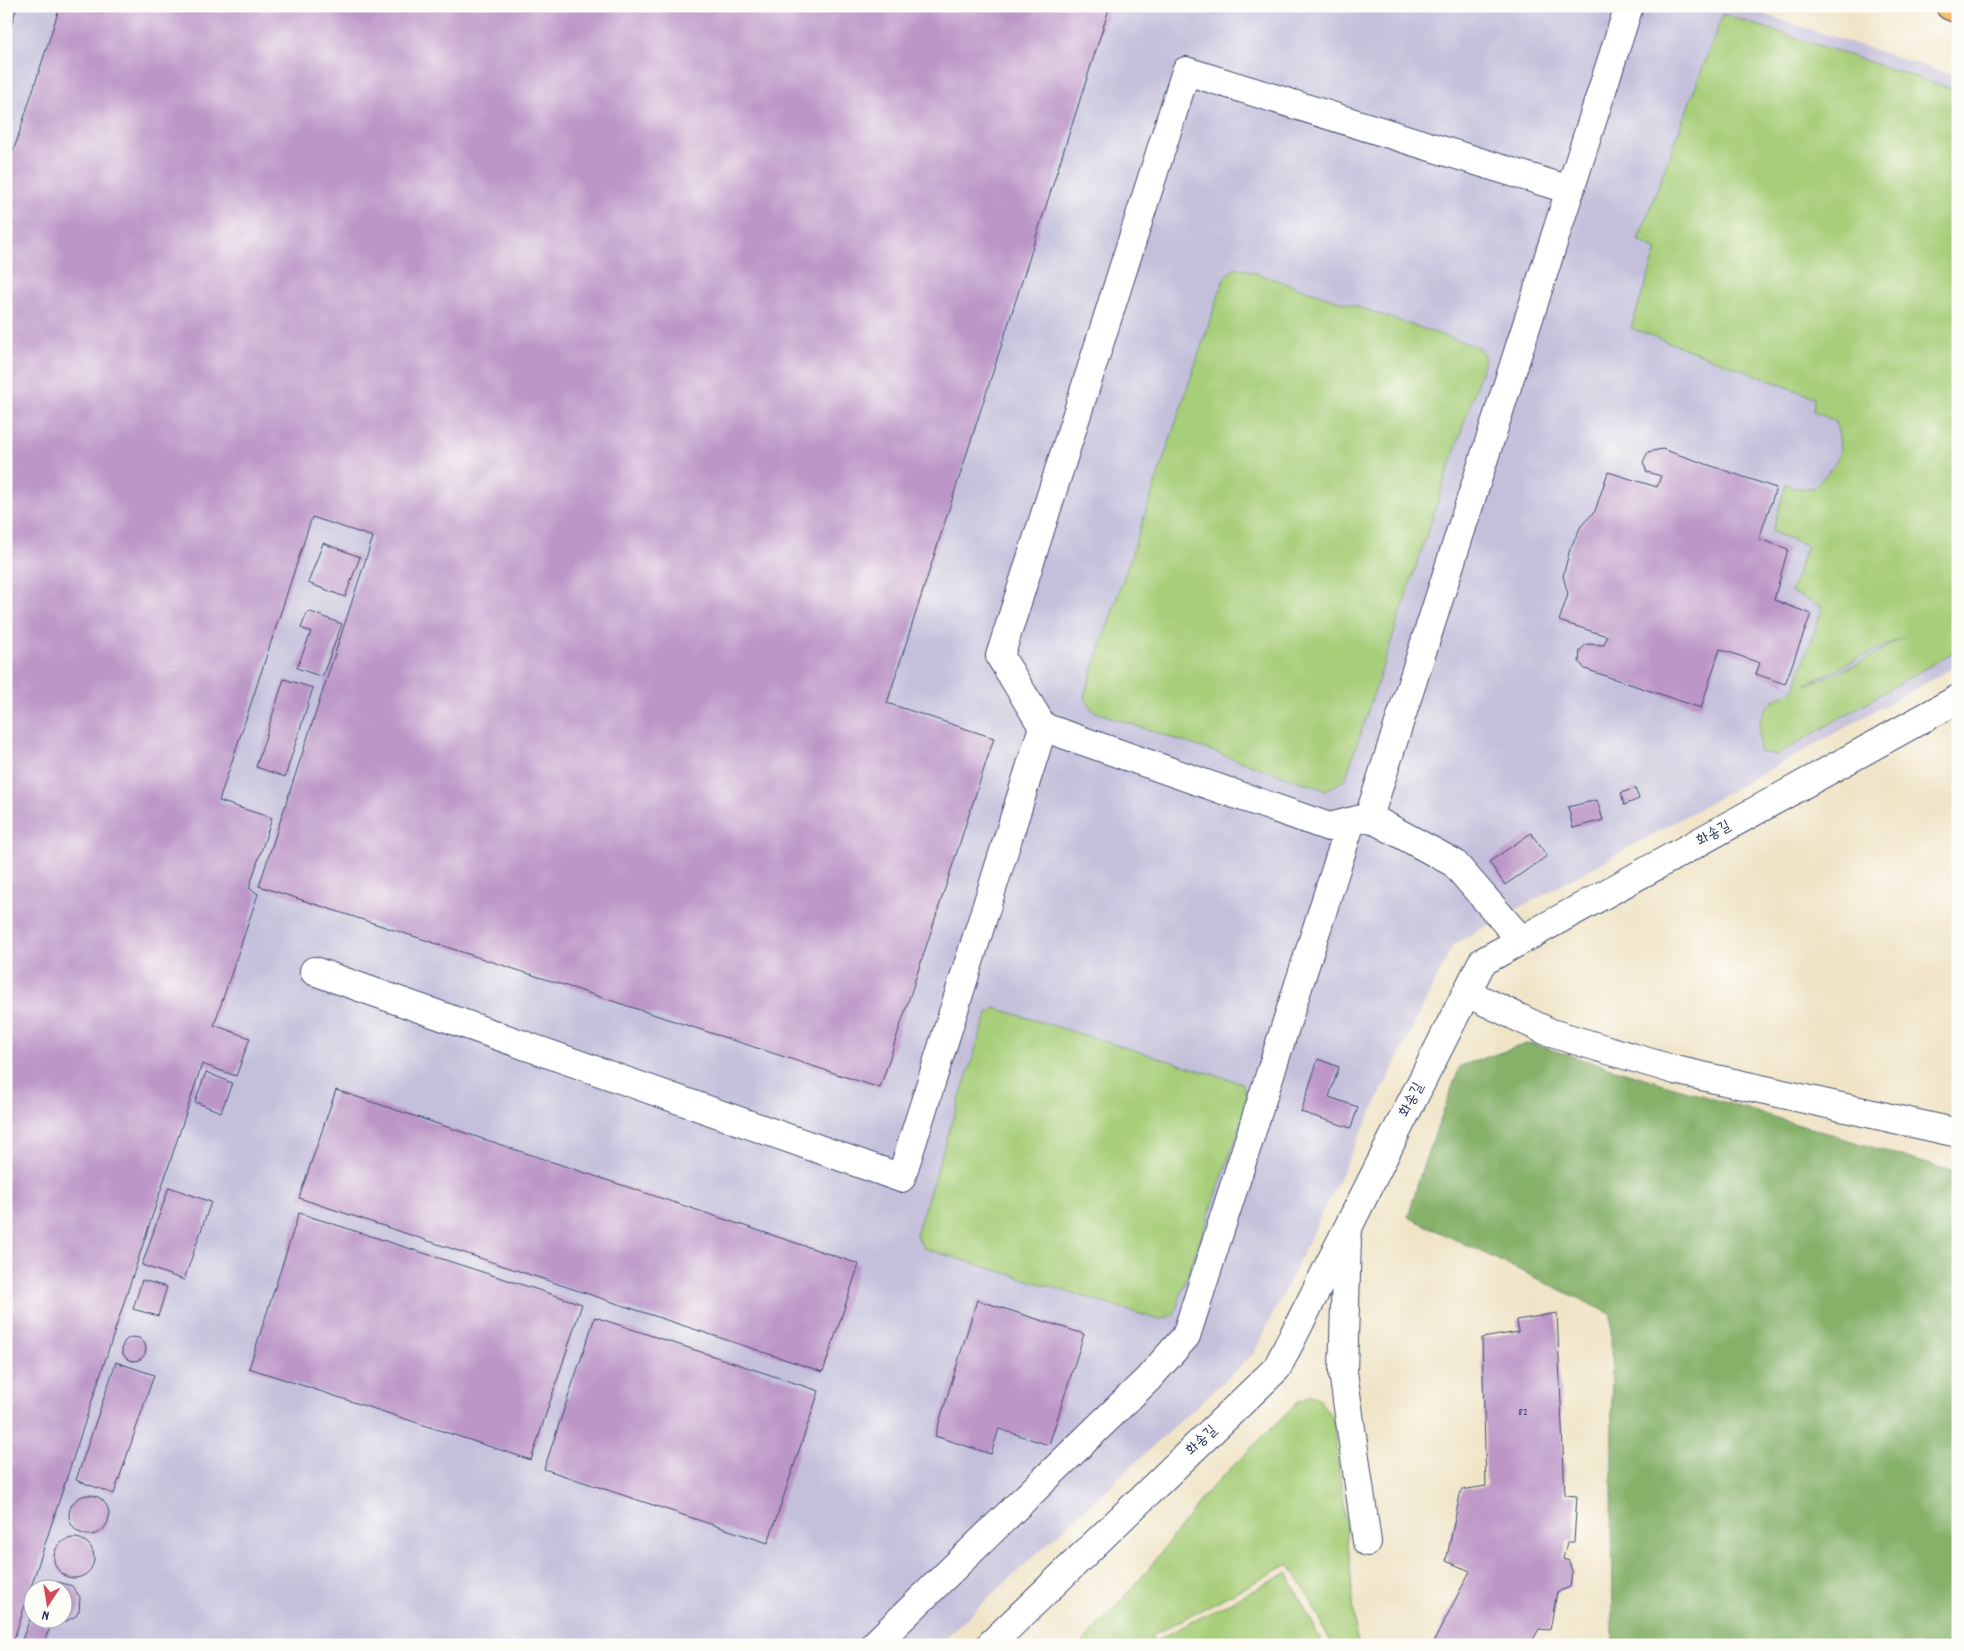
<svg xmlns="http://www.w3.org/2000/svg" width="1964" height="1651" font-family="Dekko,'Poor Story',sans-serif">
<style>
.industrial{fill:#c4c0db;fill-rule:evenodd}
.green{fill:#a7ce79;stroke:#617e6c;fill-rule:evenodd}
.forest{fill:#85b169;stroke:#507064}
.building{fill:#bc96c7}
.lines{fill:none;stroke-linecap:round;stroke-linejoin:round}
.minor-casing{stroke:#3b4a6e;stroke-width:30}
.major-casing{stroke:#3b4a6e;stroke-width:30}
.minor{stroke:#fff;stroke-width:28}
.major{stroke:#fcbd6f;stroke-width:28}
.labels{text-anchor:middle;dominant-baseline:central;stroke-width:5;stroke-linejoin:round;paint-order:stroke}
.number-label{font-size:12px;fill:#434978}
.street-label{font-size:15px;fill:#1b2f5e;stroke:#fdfcf7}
</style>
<rect width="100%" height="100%" fill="#fdfcf7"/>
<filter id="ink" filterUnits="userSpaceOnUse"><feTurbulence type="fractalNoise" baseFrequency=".02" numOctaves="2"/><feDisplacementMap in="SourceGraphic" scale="10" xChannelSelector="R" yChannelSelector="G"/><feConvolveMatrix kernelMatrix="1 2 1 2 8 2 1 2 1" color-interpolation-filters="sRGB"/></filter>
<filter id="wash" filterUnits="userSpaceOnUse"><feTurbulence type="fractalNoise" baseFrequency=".0096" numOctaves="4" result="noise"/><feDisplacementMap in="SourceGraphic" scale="20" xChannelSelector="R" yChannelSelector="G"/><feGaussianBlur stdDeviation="1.12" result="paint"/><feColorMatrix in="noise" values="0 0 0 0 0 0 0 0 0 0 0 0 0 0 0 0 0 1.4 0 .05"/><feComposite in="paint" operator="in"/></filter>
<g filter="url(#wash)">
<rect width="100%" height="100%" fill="#f0e4c7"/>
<path class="industrial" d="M6 6H1738L1958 77V665L1453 945 1254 1353 938 1645H6ZM32 1588H62V1618H32Z"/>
<g class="green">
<path d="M1723 14 1958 91V649L1777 755 1759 752C1758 716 1759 705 1794 690L1823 607 1791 592 1807 545 1772 532 1786 484 1797 488H1813C1838 462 1846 458 1835 421L1813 411 1814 397 1631 328 1657 250 1638 240ZM1905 636 1860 663 1806 685V684Z"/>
<path d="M1237 267 1481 348 1485 360 1345 780 1326 790 1093 711 1084 696 1225 276Z"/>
<path d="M995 1008 1242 1083 1249 1101 1174 1314 1160 1320 923 1248 916 1234 987 1014Z"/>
<path d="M1311 1395 1318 1398 1333 1419 1348 1543 1356 1635 1359 1645H1332L1307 1593 1289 1564 1151 1636 1155 1645H1080L1142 1577 1207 1492 1296 1403Z"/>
<path d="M1287 1573 1323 1645H1160L1157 1640Z"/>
</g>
<path class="forest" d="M1529 1043 1958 1173V1645H1613L1611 1314 1408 1217 1422 1169 1460 1066Z"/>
<g id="blocks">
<g class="building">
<path d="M6 6H17L7 40 6 39Z"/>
<path d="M60 6H1110L887 703 994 738 880 1088 259 886 373 537 312 517 219 801 272 818 249 888 258 894 214 1025 250 1038 236 1076 202 1064 12 1645H6V174Z"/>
<path d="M1662 449 1776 488 1759 539 1788 549 1774 600 1811 614 1785 684 1756 674 1760 663 1720 649 1701 708 1585 669 1579 662 1580 650 1587 644 1604 645 1607 636 1559 621 1568 594 1563 576 1570 549 1581 526 1595 511 1608 472 1657 487 1661 476 1647 472 1643 462 1648 452Z"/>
<path d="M323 543 360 557 345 597 308 583Z"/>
<path d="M308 611 342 624 322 677 297 668 311 632 301 628Z"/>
<path d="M284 679 313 688 285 777 256 767Z"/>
<path d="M1635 788 1639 799 1624 805 1621 793Z"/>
<path d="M1597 800 1603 820 1573 828 1568 807Z"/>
<path d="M1531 833 1547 856 1505 885 1489 862Z"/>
<path d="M1318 1059 1339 1067 1329 1097 1358 1107 1351 1128 1301 1112Z"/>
<path d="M206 1072 232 1083 221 1112 195 1102Z"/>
<path d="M336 1090 859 1264 823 1372 299 1198Z"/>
<path d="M169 1187 211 1202 184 1280 142 1265Z"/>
<path d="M299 1213 582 1304 531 1460 249 1368Z"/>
<path d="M142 1280 167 1287 158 1316 133 1309Z"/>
<path d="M977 1300 1084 1334 1049 1445 999 1429 991 1454 935 1436Z"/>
<path d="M1557 1313 1565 1495 1577 1496 1574 1542H1567L1563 1559 1569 1561 1572 1571 1570 1587 1557 1592 1550 1630 1539 1629 1530 1645H1432L1470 1571 1446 1561 1461 1490 1486 1486 1482 1338 1518 1332 1517 1320Z"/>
<path d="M595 1317 819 1391 768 1543 544 1469Z"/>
<circle cx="134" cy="1349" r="12"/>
<path d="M116 1362 154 1375 114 1494 76 1480Z"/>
<circle cx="89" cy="1515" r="20"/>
<circle cx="74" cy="1558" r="20"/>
<path d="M58 1582 72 1586 80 1597 79 1611 76 1616 65 1622H53L47 1618H62V1588H45Z"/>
<path d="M30 1619 50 1627 43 1645H20Z"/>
</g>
</g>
</g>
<g filter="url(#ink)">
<use href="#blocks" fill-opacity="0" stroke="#3b4a6e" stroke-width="1"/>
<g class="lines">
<defs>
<g id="minor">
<path d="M1043 727 1329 827 1369 817 1454 863 1521 940"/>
<path d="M1369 817 1629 6"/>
<path d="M314 971 901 1178 1043 727 1000 656 1186 71 1570 190"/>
<path d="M1467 993 1551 1033 1675 1070 1958 1133"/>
<path d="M1347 1239 1343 1372 1367 1542"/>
<path d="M874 1645 1148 1379 1186 1336 1351 822"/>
<path d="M990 1645 1277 1368 1482 962 1958 699"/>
</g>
<path id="major" d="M1950 6 1958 9"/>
</defs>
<use href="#minor" class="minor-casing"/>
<use href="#major" class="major-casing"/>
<use href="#minor" class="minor"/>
<use href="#major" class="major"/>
</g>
</g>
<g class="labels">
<g class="number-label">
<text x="1523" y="1412">82</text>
</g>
<g class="street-label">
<text transform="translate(1714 834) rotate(-29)">화송길</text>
<text transform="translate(1412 1100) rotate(-63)">화송길</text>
<text transform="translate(1202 1441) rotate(-44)">화송길</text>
</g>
</g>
<rect width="1964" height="1651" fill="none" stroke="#fdfcf7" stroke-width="25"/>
<g transform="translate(48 1604) rotate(192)"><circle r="24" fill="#fdfcf7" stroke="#a3aaba"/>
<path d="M0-4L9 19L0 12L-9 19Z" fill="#d1495b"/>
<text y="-8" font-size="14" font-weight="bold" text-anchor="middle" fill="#1b2f5e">N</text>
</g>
</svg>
